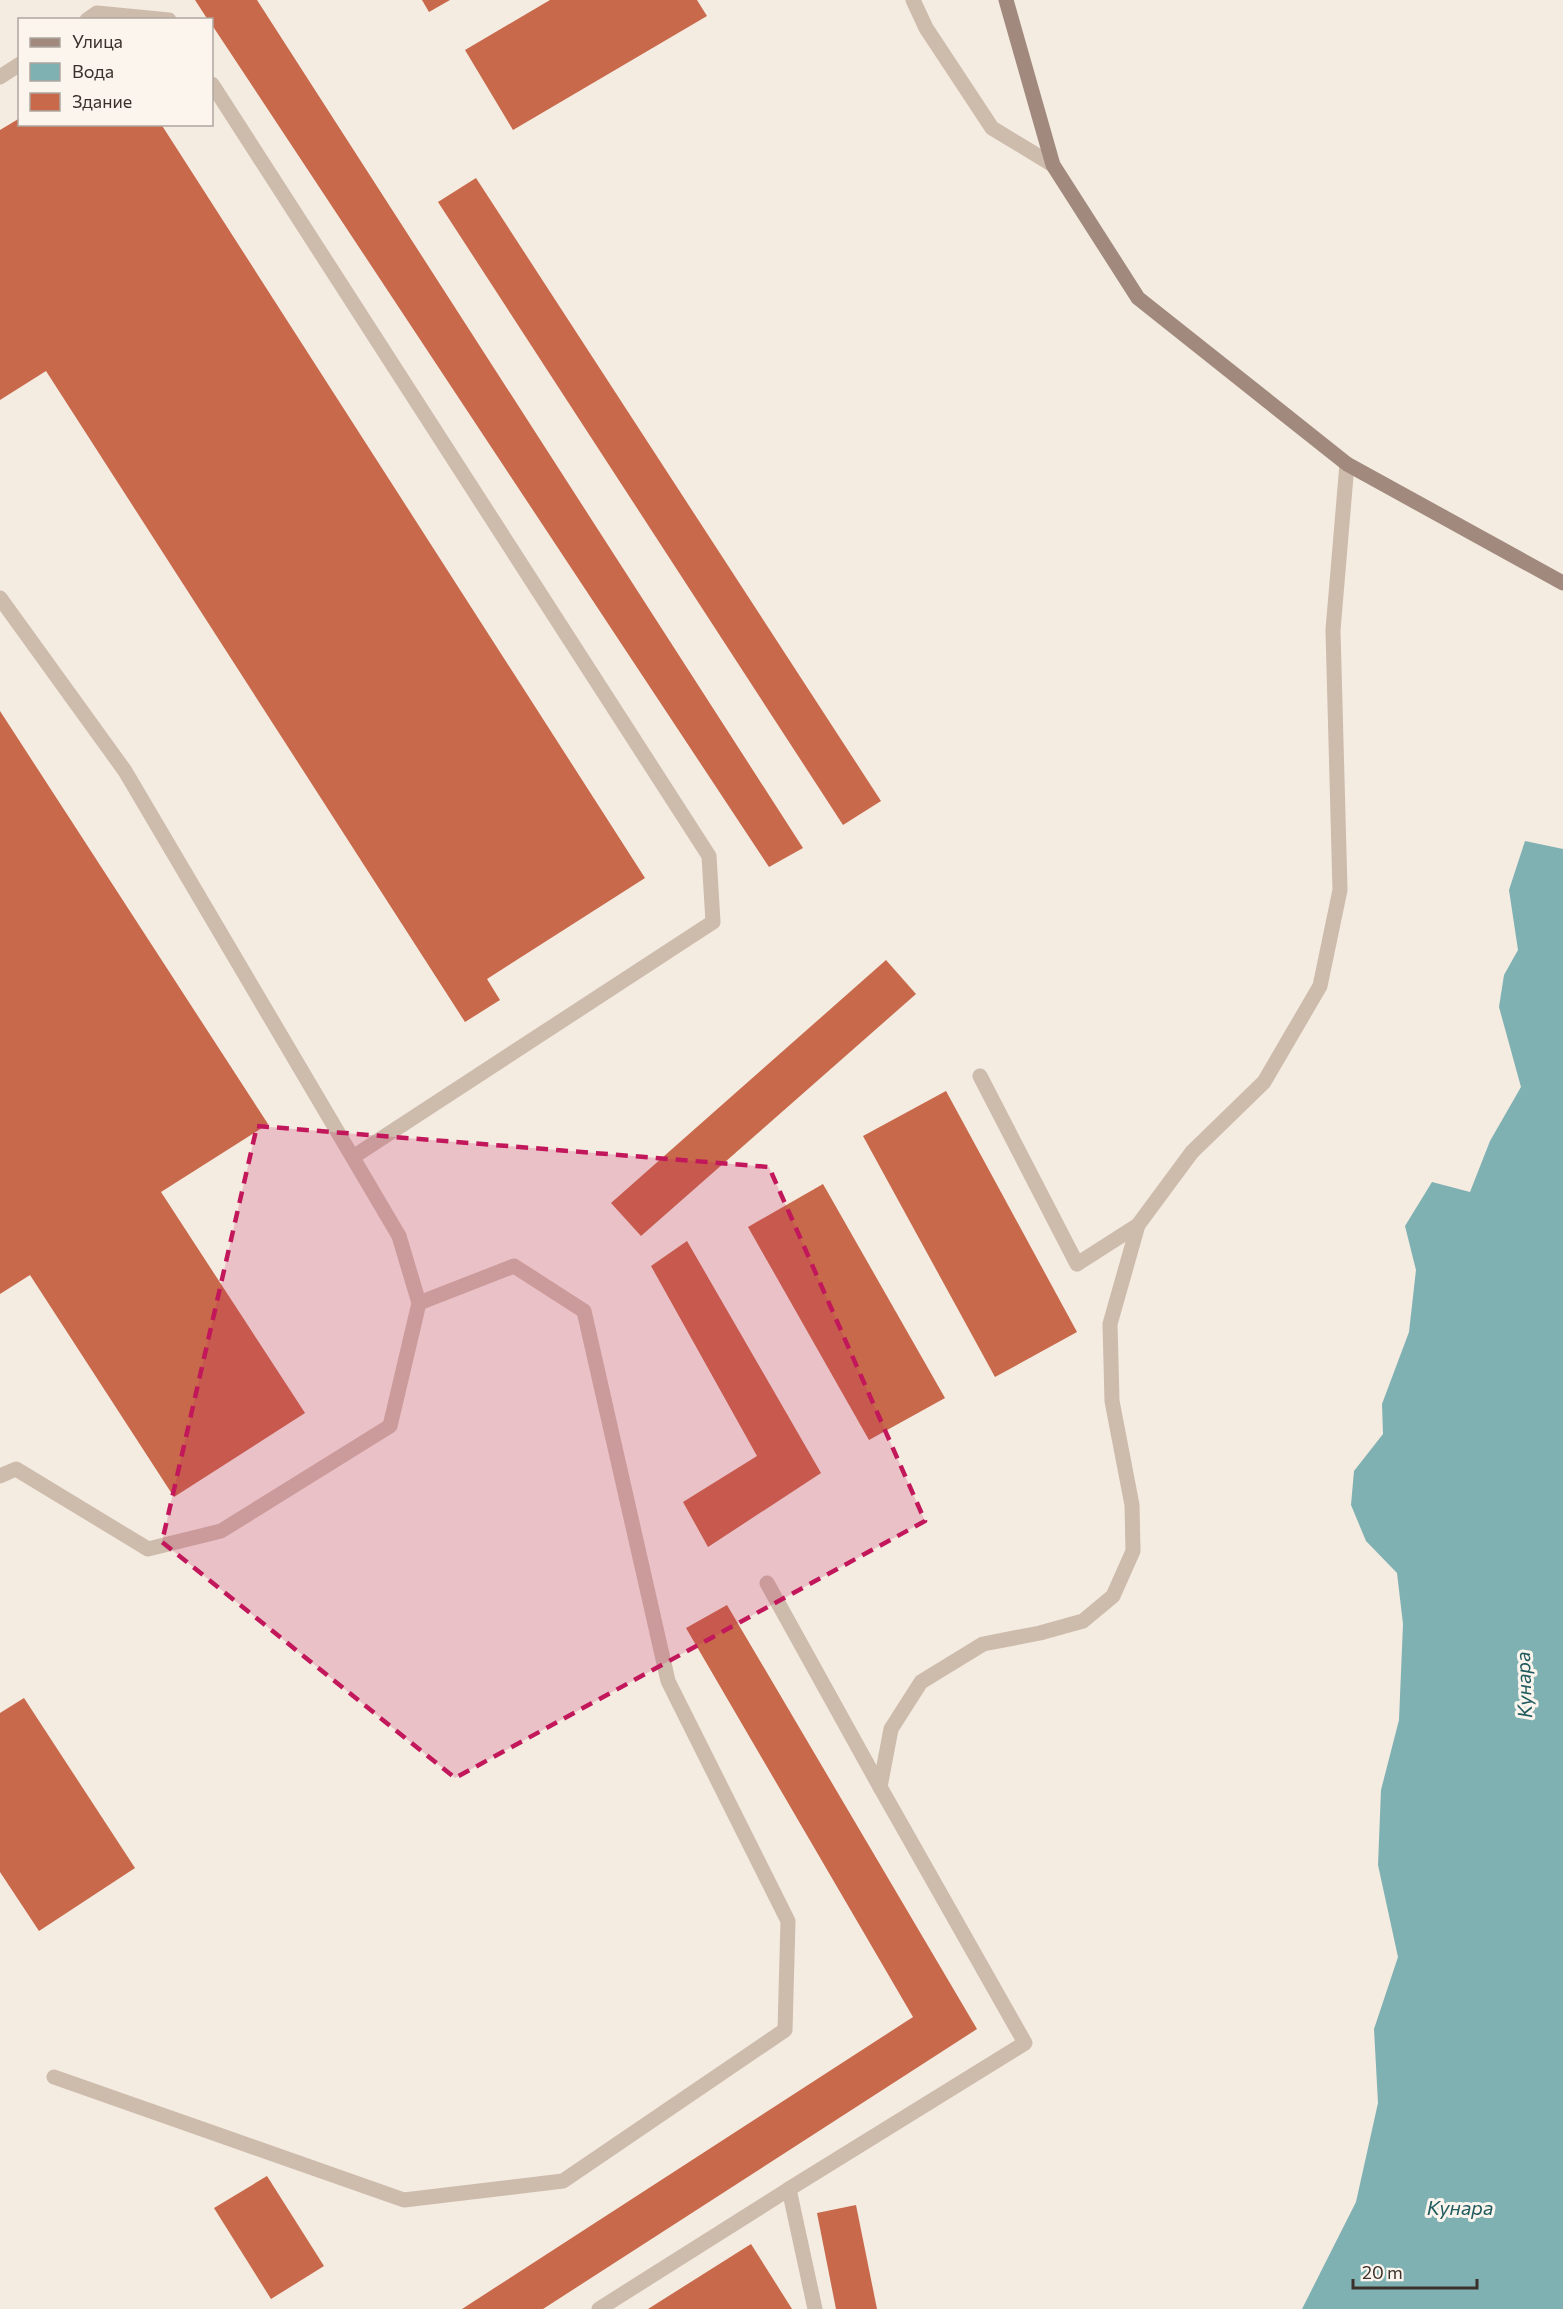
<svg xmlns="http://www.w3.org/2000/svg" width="1563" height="2309" font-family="Commissioner,sans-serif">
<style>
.water{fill:#7fb0b2}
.building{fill:#c8694b}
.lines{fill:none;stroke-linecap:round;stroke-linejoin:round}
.lane{stroke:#cdbbac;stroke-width:15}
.street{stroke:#cdbbac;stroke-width:15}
.secondary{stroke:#a18a7d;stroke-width:15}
.marked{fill:#c2185b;fill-opacity:0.2;stroke:#c2185b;stroke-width:4.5;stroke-dasharray:12 8;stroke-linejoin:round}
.labels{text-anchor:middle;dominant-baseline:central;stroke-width:6;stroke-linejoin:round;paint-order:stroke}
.water-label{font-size:20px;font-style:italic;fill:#1f5a5e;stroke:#fbf5ee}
</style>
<rect width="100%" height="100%" fill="#f4ebe1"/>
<path class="water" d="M1525 841 1563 849V2309H1302L1356 2202 1378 2103 1374 2029 1398 1957 1378 1865 1381 1790 1399 1720 1403 1624 1397 1573 1366 1541 1351 1505 1354 1471 1383 1434 1382 1404 1409 1332 1416 1270 1405 1226 1432 1182 1470 1192 1490 1141 1521 1087 1499 1007 1504 975 1518 950 1509 890Z"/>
<g class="building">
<path d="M195 0H257L803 848 769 867 212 25V20H208Z"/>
<path d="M422 0H450L429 12Z"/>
<path d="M550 0H697L707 16 513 130 465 50Z"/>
<path d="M20 118V124H161L645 878 487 979 500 1000 465 1022 46 371 0 400V130Z"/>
<path d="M476 178 881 801 843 825 438 202Z"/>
<path d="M0 711 268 1124 161 1192 305 1413 174 1497 30 1275 0 1294Z"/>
<path d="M886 960 916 994 641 1236 611 1203Z"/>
<path d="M946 1091 1077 1332 995 1377 863 1136Z"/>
<path d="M823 1184 945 1398 869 1440 748 1227Z"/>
<path d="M687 1241 821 1473 708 1547 683 1502 757 1456 651 1266Z"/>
<path d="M727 1605 977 2029 543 2309H462L913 2017 686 1628Z"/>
<path d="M24 1698 135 1868 39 1931 0 1872V1713Z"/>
<path d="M267 2176 324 2266 271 2299 214 2208Z"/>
<path d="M856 2205 877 2309H836L817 2213Z"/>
<path d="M751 2244 792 2309H648Z"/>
</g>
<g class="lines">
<g class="lane">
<path d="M913 0 926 28 992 128 1053 165"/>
<path d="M87 20 97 13 169 20"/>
<path d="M0 77 20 64"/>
<path d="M212 84 709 856 713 922 353 1157"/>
<path d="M0 598 125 771 399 1236 419 1303 390 1426 221 1531 148 1549 16 1469 0 1476"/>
<path d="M980 1076 1077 1264 1138 1225"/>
<path d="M767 1583 880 1787"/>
<path d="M54 2077 404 2200 563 2181 785 2030 788 1921 668 1681 584 1311 514 1266 419 1303"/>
<path d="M599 2309 789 2189"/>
</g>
<path class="street" d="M815 2309 789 2189 1025 2043 880 1787 891 1729 921 1682 983 1644 1040 1633 1083 1621 1113 1596 1133 1551 1132 1505 1112 1401 1110 1324 1138 1225 1192 1152 1264 1082 1320 986 1340 890 1333 630 1347 464"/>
<path class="secondary" d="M1006 0 1053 165 1138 298 1347 464 1563 583"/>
</g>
<path class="marked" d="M257 1126 769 1167 925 1521 455 1778 162 1542Z"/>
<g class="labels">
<g class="water-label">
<text transform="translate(1523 1685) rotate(-92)">Кунара</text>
<text x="1460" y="2207">Кунара</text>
</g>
</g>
<rect x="18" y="18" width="195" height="108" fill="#fbf5ee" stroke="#aea6a0" stroke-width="1.5"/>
<rect x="30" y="38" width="30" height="9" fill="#a18a7d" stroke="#aea6a0" stroke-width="1.5"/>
<text x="72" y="48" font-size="18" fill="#3b302b">Улица</text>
<rect x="30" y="63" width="30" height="18" fill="#7fb0b2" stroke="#aea6a0" stroke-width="1.5"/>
<text x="72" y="78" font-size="18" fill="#3b302b">Вода</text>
<rect x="30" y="93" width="30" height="18" fill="#c8694b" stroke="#aea6a0" stroke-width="1.5"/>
<text x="72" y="108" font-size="18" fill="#3b302b">Здание</text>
<path d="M1353 2279v9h124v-9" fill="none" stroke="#3b302b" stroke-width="3"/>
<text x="1362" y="2279" font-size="18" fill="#3b302b" stroke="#fbf5ee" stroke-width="4.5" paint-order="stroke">20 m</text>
</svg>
